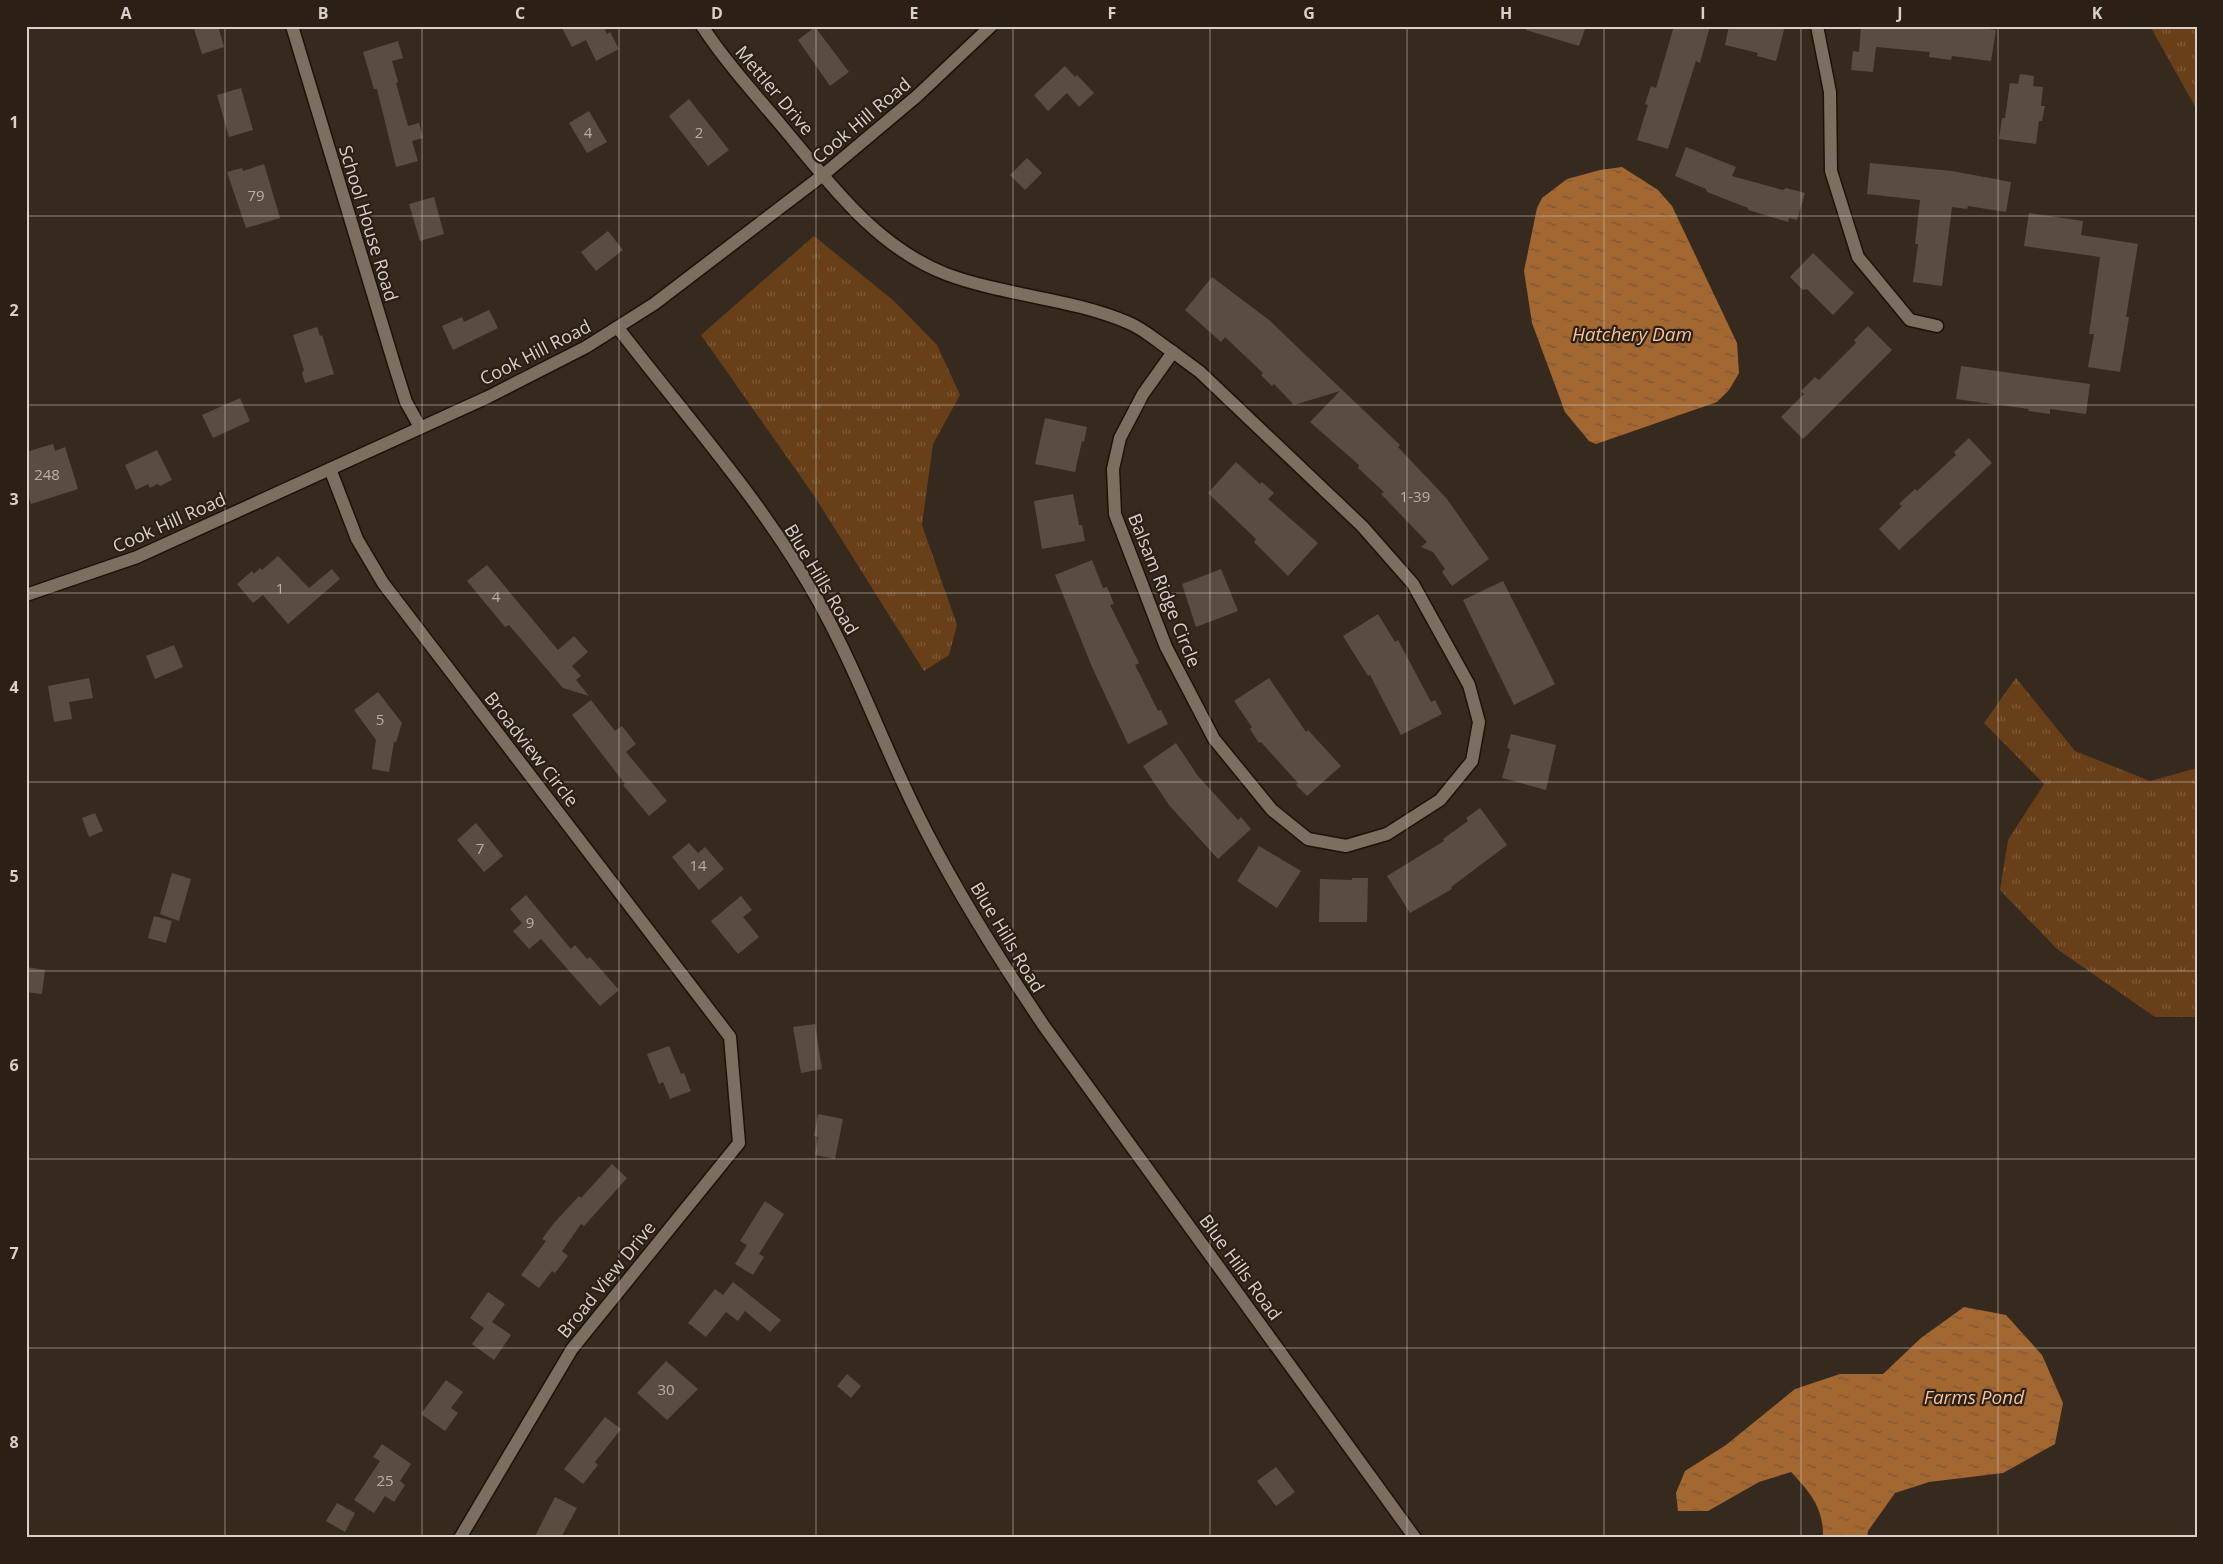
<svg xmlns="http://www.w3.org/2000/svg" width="2223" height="1564" font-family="'Open Sans',sans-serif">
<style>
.grass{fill:url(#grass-tufts)}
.water{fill:url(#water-ripples)}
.building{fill:#5a4c41}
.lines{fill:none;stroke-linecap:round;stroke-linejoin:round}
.minor-casing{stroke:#1d1209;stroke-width:15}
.minor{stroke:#7d6e62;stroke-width:12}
.grid{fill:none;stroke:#d8d0ca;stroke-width:1;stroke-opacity:0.55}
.labels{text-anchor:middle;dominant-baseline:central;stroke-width:4.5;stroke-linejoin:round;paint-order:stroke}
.number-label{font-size:15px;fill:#b8afa8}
.street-label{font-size:18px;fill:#d8d0ca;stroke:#2c2016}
.water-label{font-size:19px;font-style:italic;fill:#f6c39a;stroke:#2c2016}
.neatline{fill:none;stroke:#d8d0ca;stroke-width:2}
.grid-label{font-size:16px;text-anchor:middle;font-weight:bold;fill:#d8d0ca}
</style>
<defs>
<pattern id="grass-tufts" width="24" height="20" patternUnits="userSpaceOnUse" patternTransform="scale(1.25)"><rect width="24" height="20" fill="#683f19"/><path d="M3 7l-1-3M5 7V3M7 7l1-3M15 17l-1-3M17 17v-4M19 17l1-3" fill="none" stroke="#7d5a39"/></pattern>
<pattern id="water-ripples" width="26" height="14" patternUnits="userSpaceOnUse" patternTransform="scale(1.25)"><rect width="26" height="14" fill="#a36732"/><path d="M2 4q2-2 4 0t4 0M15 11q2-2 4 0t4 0" fill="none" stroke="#7c5736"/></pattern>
</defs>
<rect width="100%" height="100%" fill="#362a1f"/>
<g class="grass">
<path d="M2150 26H2197V110Z"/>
<path d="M814 236 894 301 937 345 960 395 933 444 922 525 957 625 949 655 924 671 815 497 701 335Z"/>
<path d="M2016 678 2075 751 2150 781 2197 768V1017H2155L2057 949 2000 890 2008 840 2044 784 1984 723Z"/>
</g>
<g class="water">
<path d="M1622 167 1658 190 1672 206 1737 343 1739 373 1729 390 1717 402 1596 444 1589 441 1565 412 1532 323 1524 271 1537 208 1542 198 1567 179 1600 170Z"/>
<path d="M1964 1307 2006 1315 2042 1355 2063 1403 2055 1444 2003 1473 1929 1482 1895 1493 1868 1531 1867 1538H1823C1824 1508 1810 1492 1791 1472L1759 1482 1708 1511H1678L1676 1493 1685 1471 1726 1445 1795 1389 1840 1374H1883L1921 1338Z"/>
</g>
<g class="building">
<path d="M193 26H218L224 47 202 54Z"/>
<path d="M561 26H613L605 30 607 34 610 32 619 49 596 61 586 40 572 47Z"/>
<path d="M1526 26H1586L1579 46 1526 30Z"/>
<path d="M1674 26H1710L1700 63 1696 61 1668 149 1637 140 1648 105 1645 104 1651 86 1656 88Z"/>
<path d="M1729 26H1785L1776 61 1757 56 1758 53 1725 45Z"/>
<path d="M1861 26H1968L1996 30 1991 61 1952 56 1951 60 1929 57 1930 52 1876 47 1873 72 1851 70 1853 51 1859 52Z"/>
<path d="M815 27 849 72 830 86 798 40Z"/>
<path d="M398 41 403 58 392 61 398 82 396 83 408 126 419 123 423 138 412 141 418 161 396 167 377 89H374L363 52Z"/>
<path d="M1065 66 1075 77 1077 75 1094 93 1079 107 1067 93 1048 111 1034 95Z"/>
<path d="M2020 74 2034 76 2033 86 2043 87 2041 106H2045L2042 121H2039L2036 144 1999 139 2002 118H2005L2010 83 2018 84Z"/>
<path d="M241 88 253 130 229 137 217 95Z"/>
<path d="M689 99 729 150 708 166 669 116Z"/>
<path d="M589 111 607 142 587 153 569 123Z"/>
<path d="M1686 147 1736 167 1732 176 1783 190 1786 188 1805 193 1797 220 1789 218 1788 222 1748 210V208L1707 192 1706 189 1675 176Z"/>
<path d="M1027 158 1042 173 1025 190 1010 175Z"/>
<path d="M1870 163 1952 171 2011 182 2006 212 1968 206 1967 209 1952 207 1942 286 1913 282 1918 244H1915L1920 200 1867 194Z"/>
<path d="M264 164 280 218 246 228 227 172 242 168 243 171Z"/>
<path d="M434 197 444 234 420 241 409 204Z"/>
<path d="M2029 213 2083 221 2081 235 2138 244 2126 317H2129L2120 372 2088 367 2094 334H2089L2100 257 2024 246Z"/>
<path d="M608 231 623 250 596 271 581 252Z"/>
<path d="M1813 253 1854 293 1833 315 1807 289 1803 290 1790 277Z"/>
<path d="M1212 277 1269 320 1400 445 1398 447 1447 499 1489 559 1452 586 1442 572 1445 569 1433 552 1421 547 1427 542 1381 494 1384 492 1358 468 1359 465 1310 422 1340 391 1294 405 1274 384 1272 386 1261 375 1263 373 1225 337 1221 342 1185 310Z"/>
<path d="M489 310 498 328 453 350 442 326 462 317 464 322Z"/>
<path d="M1868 326 1892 350 1803 439 1781 417 1804 394 1801 391 1815 377 1819 380 1856 343 1854 340Z"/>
<path d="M317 327 320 336 322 335 334 374 305 383 302 373 304 370 293 335Z"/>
<path d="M1961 366 2090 384 2086 414 2050 409V414L2028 411 2029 409 1956 399Z"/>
<path d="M240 398 250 421 213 438 202 415Z"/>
<path d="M1045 418 1087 427 1084 442 1082 441 1075 472 1035 464Z"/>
<path d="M1969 438 1992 463 1899 550 1879 529 1902 506 1899 504 1915 489 1917 491 1956 455 1954 452Z"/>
<path d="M53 444 55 451 65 447 78 489 31 504 26 489V452Z"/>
<path d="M157 450 172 480 160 486 157 484 150 488 148 484 136 490 125 465Z"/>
<path d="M1236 462 1260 484 1262 482 1274 493 1268 499 1318 543 1288 576 1254 542 1256 539 1208 493Z"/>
<path d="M1073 494 1079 525H1082L1085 541 1042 549 1034 501Z"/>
<path d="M278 556 309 588 332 569 340 579 288 624 263 595 253 603 237 584 252 571 254 574 260 568 262 570Z"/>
<path d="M1092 560 1103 588 1107 587 1114 604 1110 605 1139 663 1135 665 1158 711 1161 710 1168 724 1128 744 1092 667 1055 575Z"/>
<path d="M487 565 558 650 574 636 588 652 572 666 581 676 576 680 589 696 563 688 509 625 505 627 467 581Z"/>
<path d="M1221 569 1238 611 1196 627 1182 584Z"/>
<path d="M1503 581 1555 684 1514 705 1463 600Z"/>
<path d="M1378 614 1395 642 1398 640 1431 702 1435 700 1442 714 1401 735 1370 675 1368 676 1343 636Z"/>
<path d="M174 645 183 667 155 679 146 656Z"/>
<path d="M89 678 93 698 69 702 72 719 54 722 48 686Z"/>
<path d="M1269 678 1306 732 1308 730 1341 766 1307 796 1296 785 1298 783 1261 742 1259 743 1250 729 1252 727 1234 701Z"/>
<path d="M378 692 402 723 396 742H394L389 772 372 769 376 740 354 710Z"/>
<path d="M591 700 615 731 622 726 636 744 626 752 667 801 649 816 623 785 625 784 572 715Z"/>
<path d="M1511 734 1556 745 1546 790 1502 778 1510 749 1507 748Z"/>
<path d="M1176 743 1198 776 1238 820 1241 817 1251 829 1218 859 1169 805 1143 766Z"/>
<path d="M1480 808 1507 845 1451 887 1452 889 1410 913 1387 876 1444 841 1443 839 1468 821 1466 818Z"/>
<path d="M95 813 103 831 89 837 82 818Z"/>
<path d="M476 823 503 856 484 872 457 840Z"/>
<path d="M689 843 698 853 705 847 724 869 699 890 672 857Z"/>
<path d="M1259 846 1301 871 1277 908 1237 881Z"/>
<path d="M172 873 191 879 179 921 160 914Z"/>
<path d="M1352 878H1368L1367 922H1319L1320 879 1352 880Z"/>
<path d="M526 895 571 949 575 945 587 959 590 957 619 990 600 1006 541 939 529 949 513 931 522 923 510 909Z"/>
<path d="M741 896 752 910 743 917 759 937 738 954 711 921Z"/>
<path d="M154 916 172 921 166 943 148 938Z"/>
<path d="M26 967 45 970 42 994 26 992Z"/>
<path d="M815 1024 822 1069 801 1073 793 1027Z"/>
<path d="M669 1046 681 1074 684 1073 691 1091 670 1099 663 1082 659 1084 647 1054Z"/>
<path d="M818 1114 843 1119 835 1159 815 1155 818 1137 814 1136Z"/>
<path d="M612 1164 627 1178 584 1226 581 1224 562 1251 568 1256 555 1273 552 1271 539 1288 521 1275 546 1241 542 1239 554 1223 579 1196 581 1198Z"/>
<path d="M765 1201 784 1214 759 1254 764 1257 753 1275 735 1264 747 1245 740 1241Z"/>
<path d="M733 1282 781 1320 770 1332 745 1311 738 1321 726 1312 706 1337 688 1323 715 1289 723 1295Z"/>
<path d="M488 1292 505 1304 492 1322 511 1335 494 1360 472 1344 484 1328 470 1318Z"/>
<path d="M666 1361 698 1389 667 1420 637 1393Z"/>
<path d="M847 1374 861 1386 851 1398 837 1386Z"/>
<path d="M446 1380 463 1392 451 1408 458 1413 445 1431 421 1414Z"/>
<path d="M605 1417 621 1429 595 1462 598 1465 583 1484 564 1469Z"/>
<path d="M382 1444 411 1464 400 1481 405 1485 394 1502 385 1496 374 1513 354 1500 380 1461 373 1457Z"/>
<path d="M1276 1467 1295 1492 1276 1506 1257 1481Z"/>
<path d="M555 1497 577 1508 565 1530 561 1538H534Z"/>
<path d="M337 1503 355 1513 345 1532 326 1521Z"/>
</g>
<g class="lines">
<defs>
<g id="minor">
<path d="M292 26 395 367 406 402 420 427"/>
<path d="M702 26C725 61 753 92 780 124 828 181 874 246 946 274 1005 296 1071 298 1129 323 1144 329 1159 343 1173 352"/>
<path d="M1817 26 1830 92 1831 171 1858 257 1910 320 1937 326"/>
<path d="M618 328C687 418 765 504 820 604 858 673 884 747 919 817 955 890 999 959 1044 1026L1415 1538"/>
<path d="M1173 352 1200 372 1362 526 1413 584 1469 685 1479 722 1472 761 1440 800 1387 834 1346 846 1308 839 1272 810 1214 739 1166 647 1115 514 1113 469 1120 438 1143 394Z"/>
<path d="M330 469 357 539 383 583 730 1037 739 1143 572 1349 460 1538"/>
<path d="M26 595 137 557 488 397 586 347 654 304 823 175 917 96 991 26"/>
</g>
</defs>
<use href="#minor" class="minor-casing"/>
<use href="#minor" class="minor"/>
</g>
<path class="grid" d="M225 26V1538M422 26V1538M619 26V1538M816 26V1538M1013 26V1538M1210 26V1538M1407 26V1538M1604 26V1538M1801 26V1538M1998 26V1538M26 216H2197M26 405H2197M26 593H2197M26 782H2197M26 971H2197M26 1159H2197M26 1348H2197"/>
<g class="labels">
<g class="number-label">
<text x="588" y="132">4</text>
<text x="699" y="132">2</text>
<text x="256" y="195">79</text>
<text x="47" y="474">248</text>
<text x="1415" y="496">1-39</text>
<text x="280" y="588">1</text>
<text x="496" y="596">4</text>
<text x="380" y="719">5</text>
<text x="480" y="848">7</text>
<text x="698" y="865">14</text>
<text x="530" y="922">9</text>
<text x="666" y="1389">30</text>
<text x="385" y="1480">25</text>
</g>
<g class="street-label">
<text transform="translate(775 90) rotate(50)">Mettler Drive</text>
<text transform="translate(861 120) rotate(-40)">Cook Hill Road</text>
<text transform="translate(369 223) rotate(73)">School House Road</text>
<text transform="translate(535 352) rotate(-27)">Cook Hill Road</text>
<text transform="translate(169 522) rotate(-24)">Cook Hill Road</text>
<text transform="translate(822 579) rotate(59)">Blue Hills Road</text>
<text transform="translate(1165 590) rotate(68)">Balsam Ridge Circle</text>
<text transform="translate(532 749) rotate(52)">Broadview Circle</text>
<text transform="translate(1008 937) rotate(59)">Blue Hills Road</text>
<text transform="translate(1241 1267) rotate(54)">Blue Hills Road</text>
<text transform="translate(606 1279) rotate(-51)">Broad View Drive</text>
</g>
<g class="water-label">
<text x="1632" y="334">Hatchery Dam</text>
<text x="1974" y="1397">Farms Pond</text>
</g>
</g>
<rect width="2223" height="1564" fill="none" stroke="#2c2016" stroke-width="55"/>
<rect x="28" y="28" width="2168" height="1508" class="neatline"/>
<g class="grid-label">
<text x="126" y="19">A</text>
<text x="323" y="19">B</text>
<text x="520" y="19">C</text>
<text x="717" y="19">D</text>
<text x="914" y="19">E</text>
<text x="1112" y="19">F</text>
<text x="1309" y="19">G</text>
<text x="1506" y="19">H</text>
<text x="1703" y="19">I</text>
<text x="1900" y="19">J</text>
<text x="2097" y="19">K</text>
<text x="14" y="128">1</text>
<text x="14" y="316">2</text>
<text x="14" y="505">3</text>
<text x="14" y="693">4</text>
<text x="14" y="882">5</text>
<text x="14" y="1071">6</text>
<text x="14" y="1259">7</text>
<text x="14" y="1448">8</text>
</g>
</svg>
